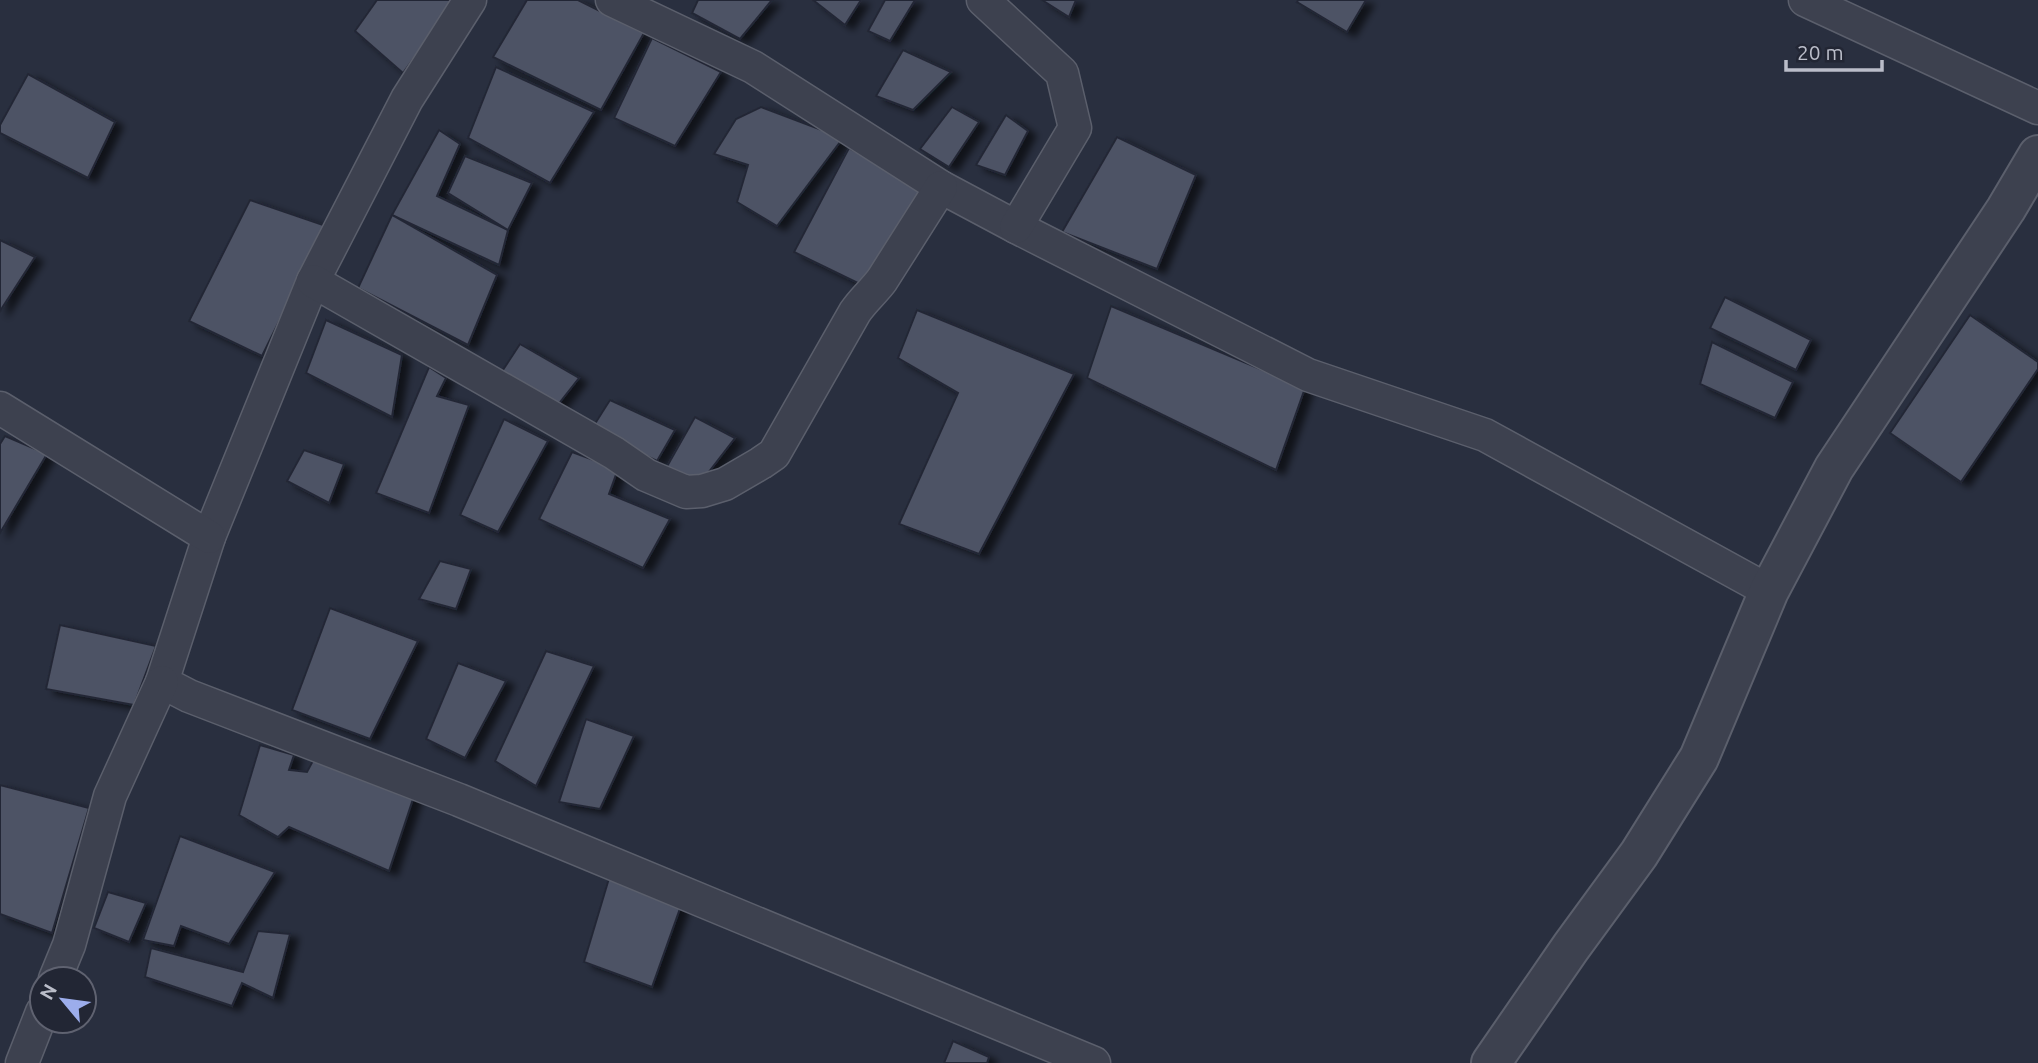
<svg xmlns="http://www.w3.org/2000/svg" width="2038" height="1063" font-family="Ubuntu,sans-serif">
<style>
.building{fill:#4e5365;stroke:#242836;stroke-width:2;filter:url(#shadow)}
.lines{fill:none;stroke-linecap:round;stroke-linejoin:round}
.minor-casing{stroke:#5b5f6c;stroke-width:35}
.tertiary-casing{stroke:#5b5f6c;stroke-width:42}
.minor{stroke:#3d414f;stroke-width:32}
.tertiary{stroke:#3d414f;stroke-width:38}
</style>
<defs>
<filter id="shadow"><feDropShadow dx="8" dy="4.5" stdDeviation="3.5" flood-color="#0009"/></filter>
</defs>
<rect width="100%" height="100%" fill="#292f3f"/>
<g class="building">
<path d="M377 0H456L403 73 355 31Z"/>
<path d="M527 0H578L644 33 601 110 493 57Z"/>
<path d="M698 0H772L740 39 692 13Z"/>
<path d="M813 0H861L845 25Z"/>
<path d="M885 0H915L890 41 868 31Z"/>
<path d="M1042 0H1076L1069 17Z"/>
<path d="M1298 0H1366L1347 32 1297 2Z"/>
<path d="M652 38 721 72 675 146 614 118Z"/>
<path d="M903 50 951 72 913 110 876 96Z"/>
<path d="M496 67 594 112 550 183 468 138Z"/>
<path d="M28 74 115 122 88 178 0 133V125Z"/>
<path d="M761 107 843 138 777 226 737 202 748 165 714 154 736 119Z"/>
<path d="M952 107 979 122 949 167 920 149Z"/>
<path d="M1006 115 1028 131 1005 175 976 165Z"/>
<path d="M439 130 460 144 437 196 508 230 499 265 392 215Z"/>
<path d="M1117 137 1196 175 1157 269 1062 232Z"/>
<path d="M849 148 929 190 864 286 794 252Z"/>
<path d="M465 156 532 183 508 230 448 193Z"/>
<path d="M250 200 326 226 262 356 189 321Z"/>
<path d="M392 215 497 275 468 345 358 288Z"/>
<path d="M0 240 35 257 0 311Z"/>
<path d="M1725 297 1811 340 1796 370 1710 328Z"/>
<path d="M1111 306 1305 388 1276 470 1087 378Z"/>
<path d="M917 310 1074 374 979 554 899 524 958 393 898 358Z"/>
<path d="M1970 315 2038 362V369L1961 482 1890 433Z"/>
<path d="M326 320 402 355 392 417 306 373Z"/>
<path d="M1712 342 1793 382 1775 418 1700 384Z"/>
<path d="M520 344 579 378 553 411 499 376Z"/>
<path d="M429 367 446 378 437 396 469 405 429 513 376 493Z"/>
<path d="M610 400 675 430 657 461 591 430Z"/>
<path d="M695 417 735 438 701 482 665 470Z"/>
<path d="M504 419 548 441 498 532 460 515Z"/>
<path d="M5 436 47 454 0 533V444Z"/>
<path d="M304 450 344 464 329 503 287 481Z"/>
<path d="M572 452 618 469 609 494 670 519 643 568 539 519Z"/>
<path d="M440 561 471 569 456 609 419 599Z"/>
<path d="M330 608 418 641 370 739 292 710Z"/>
<path d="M60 625 156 646 134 705 46 689Z"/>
<path d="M546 651 594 666 536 786 495 761Z"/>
<path d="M458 663 506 681 465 758 426 739Z"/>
<path d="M586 719 634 736 600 809 559 802Z"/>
<path d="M260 745 294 755 289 770 307 772 315 757 415 793 389 871 289 827 278 837 239 815Z"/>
<path d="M0 785 89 808 52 933 0 914Z"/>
<path d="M180 836 275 872 229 944 181 926 174 946 143 940Z"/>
<path d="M610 875 683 900 652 987 584 962Z"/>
<path d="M108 892 146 903 129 942 94 928Z"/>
<path d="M258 931 290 934 273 998 242 983 232 1006 145 977 151 948 243 972Z"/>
<path d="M953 1041 989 1057 987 1063H944Z"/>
</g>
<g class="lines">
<defs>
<g id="minor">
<path d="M470 0 407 99 313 281 209 537 162 682 189 696 459 800 1094 1063"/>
<path d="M612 0 753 67 941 187 1016 227 1308 375 1485 435 1769 591"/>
<path d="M983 0 1062 73 1075 128 1016 227"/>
<path d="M1805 0 2038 108"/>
<path d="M313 281 614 453 646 475 686 492 702 491 725 484 761 463 774 454 855 312C863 300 874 291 882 280L941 187"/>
<path d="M0 408 209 537"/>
<path d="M55 979 69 945 110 796 162 682"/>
<path d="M22 1063 42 1012"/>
</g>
<path id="tertiary" d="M1491 1063 1571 947 1639 854 1699 758 1769 591 1834 468 2006 209 2038 155"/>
</defs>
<use href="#minor" class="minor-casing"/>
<use href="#tertiary" class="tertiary-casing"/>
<use href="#minor" class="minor"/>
<use href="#tertiary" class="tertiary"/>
</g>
<g transform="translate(63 1000) rotate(299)"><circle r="33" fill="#222634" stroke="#5f6270" stroke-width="2"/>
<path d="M0-5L12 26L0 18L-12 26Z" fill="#9cadec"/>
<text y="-10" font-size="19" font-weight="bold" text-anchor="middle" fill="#babdc9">N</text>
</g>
<path d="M1786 60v10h96v-10" fill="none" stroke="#babdc9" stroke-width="3.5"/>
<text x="1797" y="60" font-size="21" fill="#babdc9" stroke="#222634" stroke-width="5" paint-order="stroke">20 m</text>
</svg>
